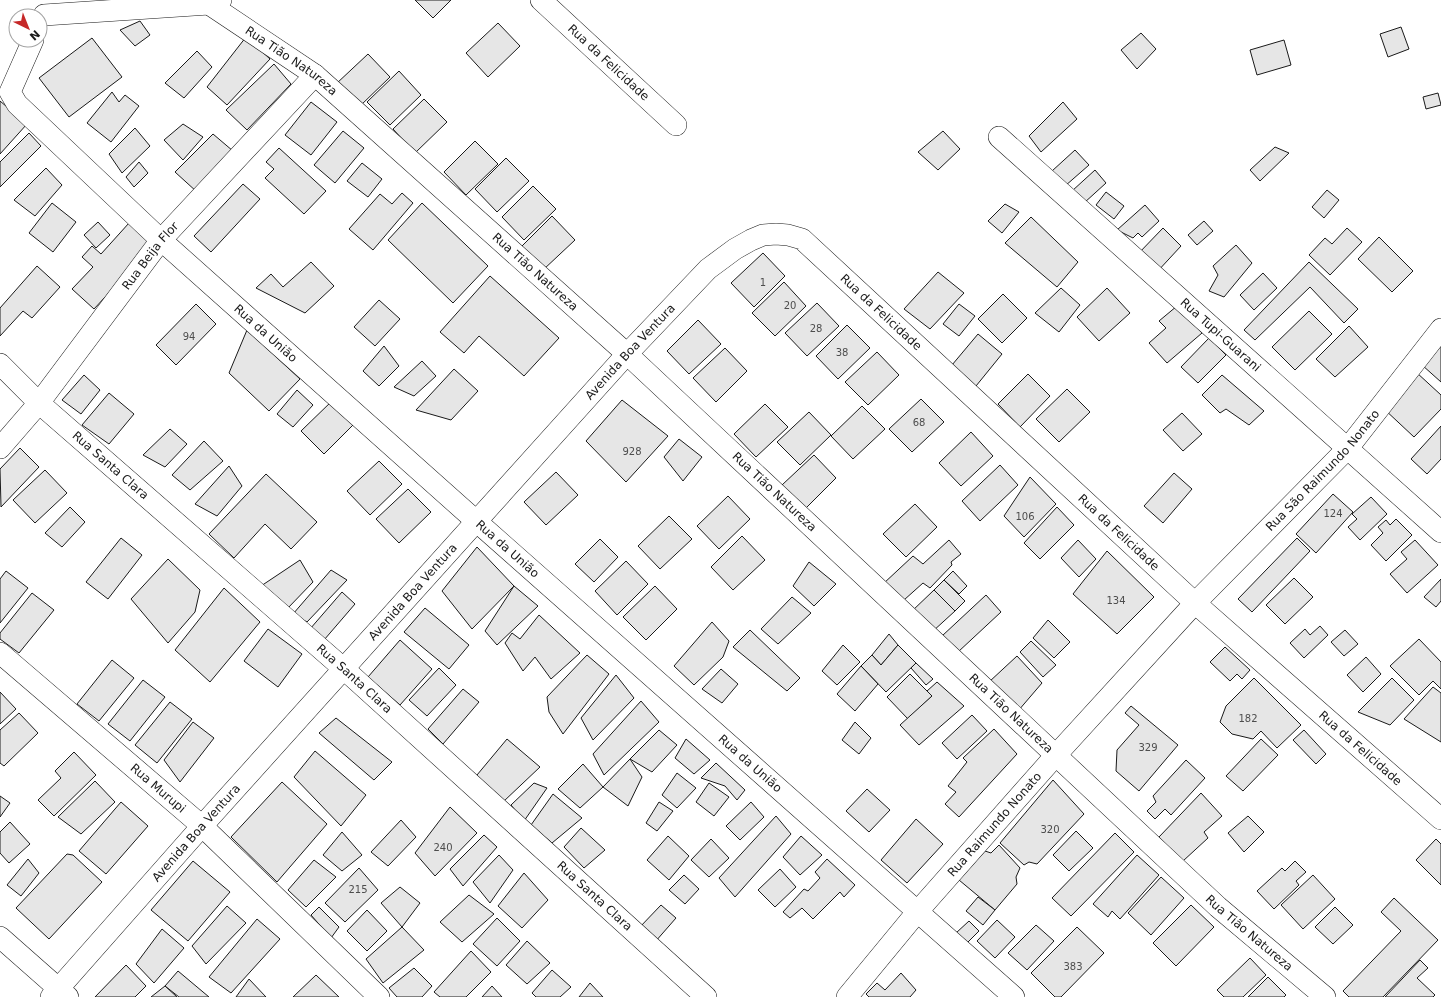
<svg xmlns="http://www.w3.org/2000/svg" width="1441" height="997" font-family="'DejaVu Sans',sans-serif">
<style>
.building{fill:#e6e6e6;stroke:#1a1a1a}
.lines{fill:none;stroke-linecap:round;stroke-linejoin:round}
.street-casing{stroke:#1a1a1a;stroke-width:22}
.street{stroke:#fff;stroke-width:21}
.labels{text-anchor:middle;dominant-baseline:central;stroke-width:3;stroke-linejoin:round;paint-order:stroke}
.number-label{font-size:10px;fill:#4d4d4d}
.street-label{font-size:12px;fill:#1a1a1a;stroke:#fff}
</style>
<rect width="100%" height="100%" fill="#fff"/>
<g class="building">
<path d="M415 0H451L433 18Z"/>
<path d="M140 21 150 35 135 46 120 30Z"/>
<path d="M498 23 520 46 488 77 466 53Z"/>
<path d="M1401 27 1409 49 1388 57 1380 34Z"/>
<path d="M1141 33 1156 49 1137 69 1121 50Z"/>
<path d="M246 37 270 59 227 105 207 87Z"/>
<path d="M92 38 122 77 69 117 39 78Z"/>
<path d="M1284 40 1291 65 1257 75 1250 50Z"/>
<path d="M197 51 212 67 184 98 165 83Z"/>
<path d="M368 54 390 77 359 107 336 84Z"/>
<path d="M274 64 291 84 247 130 226 110Z"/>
<path d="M399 71 421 95 390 125 367 102Z"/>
<path d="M112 92 119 102 125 95 139 106 111 142 87 123Z"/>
<path d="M1438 93 1441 105 1426 109 1423 97Z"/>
<path d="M424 99 447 122 415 153 393 129Z"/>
<path d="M0 101 27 124 0 154Z"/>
<path d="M311 102 337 122 311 155 285 135Z"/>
<path d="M1063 102 1077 119 1041 152 1029 136Z"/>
<path d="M183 124 203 137 183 160 164 140Z"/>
<path d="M135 128 150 146 122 173 109 154Z"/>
<path d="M343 131 364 148 335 183 314 165Z"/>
<path d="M943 131 960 149 938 170 918 152Z"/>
<path d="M29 133 41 146 0 187V162Z"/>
<path d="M213 134 233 151 197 192 175 172Z"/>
<path d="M475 141 498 164 466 195 444 172Z"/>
<path d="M1275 147 1289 153 1260 181 1250 170Z"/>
<path d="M279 148 326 191 304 214 265 178 274 169 266 162Z"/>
<path d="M1075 150 1089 165 1065 186 1052 171Z"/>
<path d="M506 158 529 181 497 212 475 189Z"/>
<path d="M139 162 148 173 134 187 126 177Z"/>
<path d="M362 163 382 179 368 197 347 181Z"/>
<path d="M46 168 62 185 35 216 14 200Z"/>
<path d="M1095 170 1106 183 1084 203 1072 191Z"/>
<path d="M243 184 260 199 211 252 194 236Z"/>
<path d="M533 186 556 209 524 240 502 217Z"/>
<path d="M1327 190 1339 200 1324 218 1312 207Z"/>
<path d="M1106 192 1124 206 1114 219 1096 205Z"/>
<path d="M402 193 413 203 373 250 349 229 380 194 392 204Z"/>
<path d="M52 203 76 222 53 252 29 233Z"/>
<path d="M422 203 488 266 453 303 388 240Z"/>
<path d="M1005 204 1019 212 1002 233 988 221Z"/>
<path d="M1145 205 1159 221 1142 237 1138 233 1133 238 1117 230Z"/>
<path d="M552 216 575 240 543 270 521 247Z"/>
<path d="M1031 217 1078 262 1057 287 1005 243Z"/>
<path d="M1204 221 1213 231 1197 245 1188 235Z"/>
<path d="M98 222 110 235 96 248 84 235Z"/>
<path d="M129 223 153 245 94 309 72 289 93 267 82 257 92 246 101 254Z"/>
<path d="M1163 228 1181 246 1156 273 1137 255Z"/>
<path d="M1347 228 1362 242 1330 275 1309 255 1325 238 1332 244Z"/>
<path d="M1379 237 1413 271 1392 292 1358 259Z"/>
<path d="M1236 245 1252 263 1224 297 1209 291 1218 275 1213 266Z"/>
<path d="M763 253 785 276 754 307 731 283Z"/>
<path d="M311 262 334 286 305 313 256 288 271 274 283 287Z"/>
<path d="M1309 262 1358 309 1344 323 1310 287 1255 340 1244 330Z"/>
<path d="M37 266 60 287 32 318 23 311 0 336V308Z"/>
<path d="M938 272 964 293 930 329 904 309Z"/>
<path d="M1263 273 1277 288 1254 310 1240 295Z"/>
<path d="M490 276 559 338 524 376 479 336 464 353 440 332Z"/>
<path d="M784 282 806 306 775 336 752 313Z"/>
<path d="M1061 288 1080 305 1059 332 1035 313Z"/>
<path d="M1107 288 1130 313 1099 341 1077 317Z"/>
<path d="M1003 294 1027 318 1002 343 978 319Z"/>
<path d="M379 300 400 319 375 346 354 327Z"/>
<path d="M817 303 839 326 807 356 785 333Z"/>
<path d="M196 304 216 324 176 365 156 345Z"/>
<path d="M959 304 975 316 959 336 943 324Z"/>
<path d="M1177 306 1202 333 1167 363 1149 343 1166 328 1159 321Z"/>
<path d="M1309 311 1332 334 1295 370 1272 347Z"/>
<path d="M698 320 721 344 689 374 667 351Z"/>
<path d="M847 325 870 348 838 379 816 356Z"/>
<path d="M1349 326 1368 347 1335 377 1316 359Z"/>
<path d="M247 330 300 379 269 411 229 373Z"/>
<path d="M978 334 1002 354 976 386 952 365Z"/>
<path d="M1209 338 1226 355 1198 383 1181 367Z"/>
<path d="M1441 343V382L1422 365Z"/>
<path d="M384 346 399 366 379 386 363 371Z"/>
<path d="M725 348 747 371 716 402 693 378Z"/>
<path d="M877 352 899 375 868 405 845 382Z"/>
<path d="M422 361 436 376 414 396 394 387Z"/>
<path d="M454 369 478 391 451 420 416 410Z"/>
<path d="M1416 372 1441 395V409L1414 437 1383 408Z"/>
<path d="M1028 374 1050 396 1020 427 998 404Z"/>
<path d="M84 375 100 390 81 414 62 400Z"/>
<path d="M1222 375 1264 411 1249 425 1226 409 1220 413 1202 395Z"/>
<path d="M1067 389 1090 412 1059 442 1036 419Z"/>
<path d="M297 390 313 405 293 427 277 414Z"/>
<path d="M109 393 134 414 109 444 82 425Z"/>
<path d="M921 399 944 422 912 452 889 429Z"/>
<path d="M333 400 355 423 324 454 301 431Z"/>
<path d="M622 400 668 436 626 482 586 441Z"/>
<path d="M765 404 788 427 756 457 734 434Z"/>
<path d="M862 406 885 429 853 459 831 436Z"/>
<path d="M809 412 831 435 800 465 777 442Z"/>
<path d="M1182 413 1202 434 1183 451 1163 430Z"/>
<path d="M1441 426V459L1427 474 1411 459Z"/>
<path d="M170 429 187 444 165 467 143 455Z"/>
<path d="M971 432 993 456 961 486 939 463Z"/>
<path d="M679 439 702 457 683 481 664 457Z"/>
<path d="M204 441 223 461 190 490 172 475Z"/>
<path d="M20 448 39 467 1 507 0 469Z"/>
<path d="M814 455 836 478 805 509 782 485Z"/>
<path d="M379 461 402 484 370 515 347 491Z"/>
<path d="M1000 465 1018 485 980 521 962 501Z"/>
<path d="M229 466 242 486 217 516 195 504Z"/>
<path d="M45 470 67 493 35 523 13 500Z"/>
<path d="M556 472 578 495 546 525 524 502Z"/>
<path d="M1174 473 1192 489 1163 523 1144 506Z"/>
<path d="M266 474 317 522 291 549 265 524 234 558 209 534Z"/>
<path d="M1030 477 1056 504 1024 537 1004 516Z"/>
<path d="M408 489 431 512 399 543 376 519Z"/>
<path d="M1333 494 1353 512 1316 553 1296 534Z"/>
<path d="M728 496 750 519 719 549 697 526Z"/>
<path d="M1371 497 1387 514 1360 540 1348 527 1357 519 1352 514Z"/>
<path d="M915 504 937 527 906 557 883 534Z"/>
<path d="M70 507 85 522 62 547 45 533Z"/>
<path d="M1057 507 1074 525 1040 559 1024 543Z"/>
<path d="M669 516 692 539 660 569 638 546Z"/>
<path d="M1396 519 1412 535 1386 561 1371 545 1383 533 1378 527 1386 520 1390 525Z"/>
<path d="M742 536 765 560 733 590 711 567Z"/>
<path d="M121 538 142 555 108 599 86 582Z"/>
<path d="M1297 538 1310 551 1252 612 1238 599Z"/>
<path d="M600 539 618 557 594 582 575 564Z"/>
<path d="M949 540 961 554 951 562 952 565 930 588 923 583 904 600 883 584 913 556 923 564Z"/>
<path d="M1078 540 1096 559 1079 577 1061 558Z"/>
<path d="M1415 540 1438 565 1407 593 1390 574 1407 559 1401 552Z"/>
<path d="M477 547 514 586 472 629 442 591Z"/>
<path d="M1107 551 1154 597 1117 634 1073 594Z"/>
<path d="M168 559 200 590 195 612 168 643 131 599Z"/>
<path d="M300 560 313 582 287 609 261 586Z"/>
<path d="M626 561 648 584 617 615 595 591Z"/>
<path d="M809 562 836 584 814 606 793 586Z"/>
<path d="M331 570 347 580 307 622 293 614Z"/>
<path d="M6 571 28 588 0 623V579Z"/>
<path d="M953 571 967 586 959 594 944 580Z"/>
<path d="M1294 578 1313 597 1285 624 1266 605Z"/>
<path d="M1441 579V601L1436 607 1424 597Z"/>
<path d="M944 580 965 601 955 611 934 590Z"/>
<path d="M514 586 538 606 497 645 485 631Z"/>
<path d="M655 586 677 609 646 640 623 617Z"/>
<path d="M224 588 260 622 210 682 175 650Z"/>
<path d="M934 590 955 611 932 632 911 612Z"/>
<path d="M342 592 355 604 324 640 310 629Z"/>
<path d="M32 593 54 610 19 653 0 639V633Z"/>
<path d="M986 595 1001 612 958 652 942 636Z"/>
<path d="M792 597 811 613 778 644 761 629Z"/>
<path d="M425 608 469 645 449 669 404 632Z"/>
<path d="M539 615 580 653 551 679 535 657 523 671 505 643 512 633 520 639Z"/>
<path d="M1048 620 1070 642 1054 658 1033 638Z"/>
<path d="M712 622 729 641 723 657 694 685 674 666Z"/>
<path d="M1320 626 1328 635 1304 658 1290 643 1305 629 1310 635Z"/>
<path d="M268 629 302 654 278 687 244 661Z"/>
<path d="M750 630 800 678 787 691 733 647Z"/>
<path d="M1345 630 1358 644 1344 656 1331 642Z"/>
<path d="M889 634 898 645 881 665 872 655Z"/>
<path d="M1419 639 1441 662V689L1433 681 1419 695 1390 666Z"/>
<path d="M400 640 432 669 400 705 368 677Z"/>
<path d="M1031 641 1056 665 1043 677 1020 652Z"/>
<path d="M843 645 860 662 837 685 822 671Z"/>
<path d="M898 645 916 663 886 692 861 666 872 655 881 665Z"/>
<path d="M1225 647 1250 670 1242 679 1237 674 1230 681 1210 662Z"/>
<path d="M587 655 609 674 563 734 549 712 547 697Z"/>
<path d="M1017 656 1042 683 1018 711 989 682Z"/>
<path d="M1366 657 1381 674 1363 692 1347 675Z"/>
<path d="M112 660 134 678 99 721 77 704Z"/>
<path d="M916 663 933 679 926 685 911 668Z"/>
<path d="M861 666 878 684 855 711 837 694Z"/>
<path d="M439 668 456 685 427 716 409 700Z"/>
<path d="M721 669 738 684 722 703 702 689Z"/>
<path d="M910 674 932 696 908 719 887 697Z"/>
<path d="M616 675 634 698 593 740 581 718Z"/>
<path d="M1254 678 1301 725 1277 748 1261 731 1253 739 1232 734 1220 722 1226 706Z"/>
<path d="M1392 678 1414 700 1390 725 1358 712Z"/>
<path d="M143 680 165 697 130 741 108 724Z"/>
<path d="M937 682 964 706 919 745 900 725 932 696 927 691Z"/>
<path d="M1433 687 1441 693V742L1404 719Z"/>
<path d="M463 689 479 702 443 744 428 729Z"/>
<path d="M0 692 16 709 0 724Z"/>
<path d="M641 701 659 722 604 775 593 754Z"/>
<path d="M170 702 192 719 157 763 135 745Z"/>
<path d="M1131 706 1178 745 1139 791 1116 771 1117 750 1139 725 1125 713Z"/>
<path d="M19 713 38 733 4 766 0 763V730Z"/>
<path d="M972 715 987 731 957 759 942 743Z"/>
<path d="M336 718 392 762 374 780 319 733Z"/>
<path d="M193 722 214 738 180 782 164 760Z"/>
<path d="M855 722 871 738 859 754 842 740Z"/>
<path d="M994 729 1017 754 959 817 945 804 956 792 948 786 967 762 963 758Z"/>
<path d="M659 730 677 745 652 772 630 759Z"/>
<path d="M1304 730 1326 754 1316 764 1293 740Z"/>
<path d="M507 739 540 767 503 802 477 775Z"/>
<path d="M686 739 710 760 694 774 675 758Z"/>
<path d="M1261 739 1278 755 1243 791 1226 776Z"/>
<path d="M315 751 366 795 341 826 294 777Z"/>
<path d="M74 752 96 775 54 816 38 800 61 778 55 771Z"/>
<path d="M630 759 642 777 628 806 603 787Z"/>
<path d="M1186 760 1205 778 1171 815 1165 809 1155 819 1147 811 1156 802 1153 796Z"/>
<path d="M716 763 745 790 737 800 725 786 701 778Z"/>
<path d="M583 764 603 787 580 808 558 789Z"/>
<path d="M677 773 696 788 677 808 662 795Z"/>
<path d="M1053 780 1084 814 1037 864 1029 862 1024 865 1000 843Z"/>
<path d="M95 781 115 802 81 834 58 817Z"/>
<path d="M282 782 327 824 277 882 231 837Z"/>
<path d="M534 783 547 788 524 821 511 805Z"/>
<path d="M709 783 729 797 714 816 696 802Z"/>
<path d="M867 789 890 810 869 832 846 811Z"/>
<path d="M1201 793 1222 816 1204 832 1208 838 1183 861 1159 837Z"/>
<path d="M553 794 582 818 552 843 531 825Z"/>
<path d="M0 796 10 803 0 817Z"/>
<path d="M121 802 148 826 106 874 79 851Z"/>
<path d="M659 802 673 811 657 831 646 823Z"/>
<path d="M751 802 764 817 740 840 726 826Z"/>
<path d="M450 807 477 833 435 876 415 853Z"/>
<path d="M776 816 791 834 735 897 719 878Z"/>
<path d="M1248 816 1264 832 1244 852 1228 833Z"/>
<path d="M916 819 943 844 907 883 881 860Z"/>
<path d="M401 820 416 837 388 866 371 852Z"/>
<path d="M10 822 30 844 9 863 0 853V832Z"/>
<path d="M581 828 605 850 584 868 564 847Z"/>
<path d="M1076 831 1093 848 1069 871 1053 855Z"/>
<path d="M342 832 362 855 342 871 323 855Z"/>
<path d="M1115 833 1134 852 1071 916 1052 898Z"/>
<path d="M484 835 497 847 463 886 450 869Z"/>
<path d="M668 836 689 856 669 880 647 860Z"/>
<path d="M801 836 822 855 800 875 783 857Z"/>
<path d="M711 839 729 858 709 877 691 860Z"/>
<path d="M1436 839 1441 844V885L1416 860Z"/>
<path d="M999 845 1020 868 1016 877 1017 884 995 910 959 880 985 851 991 853Z"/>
<path d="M67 854 73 855 102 882 49 939 16 908Z"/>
<path d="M499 855 513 870 490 903 473 882Z"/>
<path d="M1137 855 1159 875 1120 919 1112 911 1108 917 1093 904Z"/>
<path d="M28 859 39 873 21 896 7 885Z"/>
<path d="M827 859 855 885 844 897 840 892 813 919 802 908 790 918 783 912 804 889 808 891 820 878 815 872Z"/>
<path d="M314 860 336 877 306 907 288 890Z"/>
<path d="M193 861 230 892 188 941 151 910Z"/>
<path d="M1295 861 1306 872 1296 881 1299 885 1274 909 1257 891 1282 868 1285 871Z"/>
<path d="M359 868 378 890 345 922 325 903Z"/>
<path d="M780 869 796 887 775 907 758 890Z"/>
<path d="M524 873 548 900 522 928 498 906Z"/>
<path d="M684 875 699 889 685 904 669 890Z"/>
<path d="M1313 875 1335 899 1303 929 1281 905Z"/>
<path d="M1161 877 1184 898 1151 935 1128 913Z"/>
<path d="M400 887 420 903 402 927 381 903Z"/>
<path d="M469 895 494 914 462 942 440 922Z"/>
<path d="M978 897 995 910 983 925 966 911Z"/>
<path d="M1394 898 1438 940 1383 997H1349L1343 991 1401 931 1381 912Z"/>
<path d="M661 905 676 918 655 942 639 928Z"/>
<path d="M1191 905 1214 927 1176 966 1153 943Z"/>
<path d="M227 906 246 923 206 964 192 946Z"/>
<path d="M319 907 339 927 331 938 311 915Z"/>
<path d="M1335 907 1353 925 1333 944 1315 927Z"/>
<path d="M367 910 387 931 367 951 347 931Z"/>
<path d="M497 918 520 941 497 966 473 944Z"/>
<path d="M257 919 280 939 231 993 209 977Z"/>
<path d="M997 920 1015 937 995 958 977 941Z"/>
<path d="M969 921 979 931 967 943 956 933Z"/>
<path d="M1036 925 1054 941 1027 970 1008 953Z"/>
<path d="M402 927 424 950 383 983 366 959Z"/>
<path d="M1077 927 1104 953 1061 997H1055L1031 973Z"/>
<path d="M162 929 184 948 154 983 136 964Z"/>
<path d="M527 941 550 963 527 984 506 965Z"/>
<path d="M471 951 491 972 466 997H440L434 992Z"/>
<path d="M1250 958 1266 975 1243 997H1224L1217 990Z"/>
<path d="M1420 960 1428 968 1417 978 1435 995 1433 997H1385Z"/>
<path d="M126 965 146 986 135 997H95Z"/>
<path d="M414 968 432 986 422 997H397L389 988Z"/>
<path d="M552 970 571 987 560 997H536L532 993Z"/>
<path d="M178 971 209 997H179L165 986Z"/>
<path d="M901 973 916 990 910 997H869L866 994 877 983 885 990Z"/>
<path d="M316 975 339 997H293Z"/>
<path d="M1268 977 1286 995 1284 997H1248Z"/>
<path d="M249 979 266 997H236Z"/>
<path d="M590 983 603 997H579Z"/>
<path d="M165 986 177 997H151Z"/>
<path d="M492 986 502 997H482Z"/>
</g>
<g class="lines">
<defs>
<g id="street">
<path id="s1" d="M541 0 676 125"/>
<path id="s2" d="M209 4 315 75 627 354 1218 907 1325 997"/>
<path d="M44 15 209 4 221 0"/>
<path id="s3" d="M33 40 10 92 17 104 161 240 476 521 1014 997"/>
<path id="s4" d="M999 137 1441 532"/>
<path id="s5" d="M0 364 39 403 344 669 706 997"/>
<path id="s6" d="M0 448 39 403 161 240 315 75"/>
<path id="s7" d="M0 653 202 826 379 997"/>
<path d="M0 937 68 997"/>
<path id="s8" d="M51 997 202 826 627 354 708 269 735 249 751 240 763 235 776 234 788 235 802 239 1195 603 1441 819"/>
<path id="s9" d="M847 997 918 911 1056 755 1195 603 1348 448 1441 329"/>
</g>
</defs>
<use href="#street" class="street-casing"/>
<use href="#street" class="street"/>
</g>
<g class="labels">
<g class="number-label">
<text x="763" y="282">1</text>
<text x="790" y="305">20</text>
<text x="816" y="328">28</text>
<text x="189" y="336">94</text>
<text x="842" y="352">38</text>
<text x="919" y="422">68</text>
<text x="632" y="451">928</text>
<text x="1333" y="513">124</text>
<text x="1025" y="516">106</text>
<text x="1116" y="600">134</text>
<text x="1248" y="718">182</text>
<text x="1148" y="747">329</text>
<text x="1050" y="829">320</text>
<text x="443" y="847">240</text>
<text x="358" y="889">215</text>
<text x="1073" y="966">383</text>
</g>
<g class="street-label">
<text stroke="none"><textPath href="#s2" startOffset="100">Rua Tião Natureza</textPath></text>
<text stroke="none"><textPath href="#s1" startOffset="92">Rua da Felicidade</textPath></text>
<text stroke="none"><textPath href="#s6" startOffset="244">Rua Beija Flor</textPath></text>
<text stroke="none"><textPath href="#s2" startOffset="423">Rua Tião Natureza</textPath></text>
<text stroke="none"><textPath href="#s8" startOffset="1193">Rua da Felicidade</textPath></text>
<text stroke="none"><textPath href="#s3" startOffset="409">Rua da União</textPath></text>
<text stroke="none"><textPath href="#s4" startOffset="297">Rua Tupi-Guarani</textPath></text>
<text stroke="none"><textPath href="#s8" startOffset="867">Avenida Boa Ventura</textPath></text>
<text stroke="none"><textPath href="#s5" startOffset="150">Rua Santa Clara</textPath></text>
<text stroke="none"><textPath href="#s9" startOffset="710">Rua São Raimundo Nonato</textPath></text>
<text stroke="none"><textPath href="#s2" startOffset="748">Rua Tião Natureza</textPath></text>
<text stroke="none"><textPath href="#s8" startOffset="1517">Rua da Felicidade</textPath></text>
<text stroke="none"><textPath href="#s3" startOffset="733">Rua da União</textPath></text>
<text stroke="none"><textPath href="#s8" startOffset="543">Avenida Boa Ventura</textPath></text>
<text stroke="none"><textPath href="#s5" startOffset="474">Rua Santa Clara</textPath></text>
<text stroke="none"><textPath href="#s2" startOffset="1072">Rua Tião Natureza</textPath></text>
<text stroke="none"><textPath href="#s8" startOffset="1841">Rua da Felicidade</textPath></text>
<text stroke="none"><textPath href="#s3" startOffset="1057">Rua da União</textPath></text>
<text stroke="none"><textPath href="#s7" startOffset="208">Rua Murupi</textPath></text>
<text stroke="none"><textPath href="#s9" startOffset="227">Rua Raimundo Nonato</textPath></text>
<text stroke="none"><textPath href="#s8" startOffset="219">Avenida Boa Ventura</textPath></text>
<text stroke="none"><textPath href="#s5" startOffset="798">Rua Santa Clara</textPath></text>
<text stroke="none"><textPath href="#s2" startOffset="1396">Rua Tião Natureza</textPath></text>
</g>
</g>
<g transform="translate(28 28) rotate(137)"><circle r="19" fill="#ffffff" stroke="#a3a3a3"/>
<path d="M0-3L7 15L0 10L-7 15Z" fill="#c62828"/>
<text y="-6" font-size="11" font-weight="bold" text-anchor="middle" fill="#1a1a1a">N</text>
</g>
</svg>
